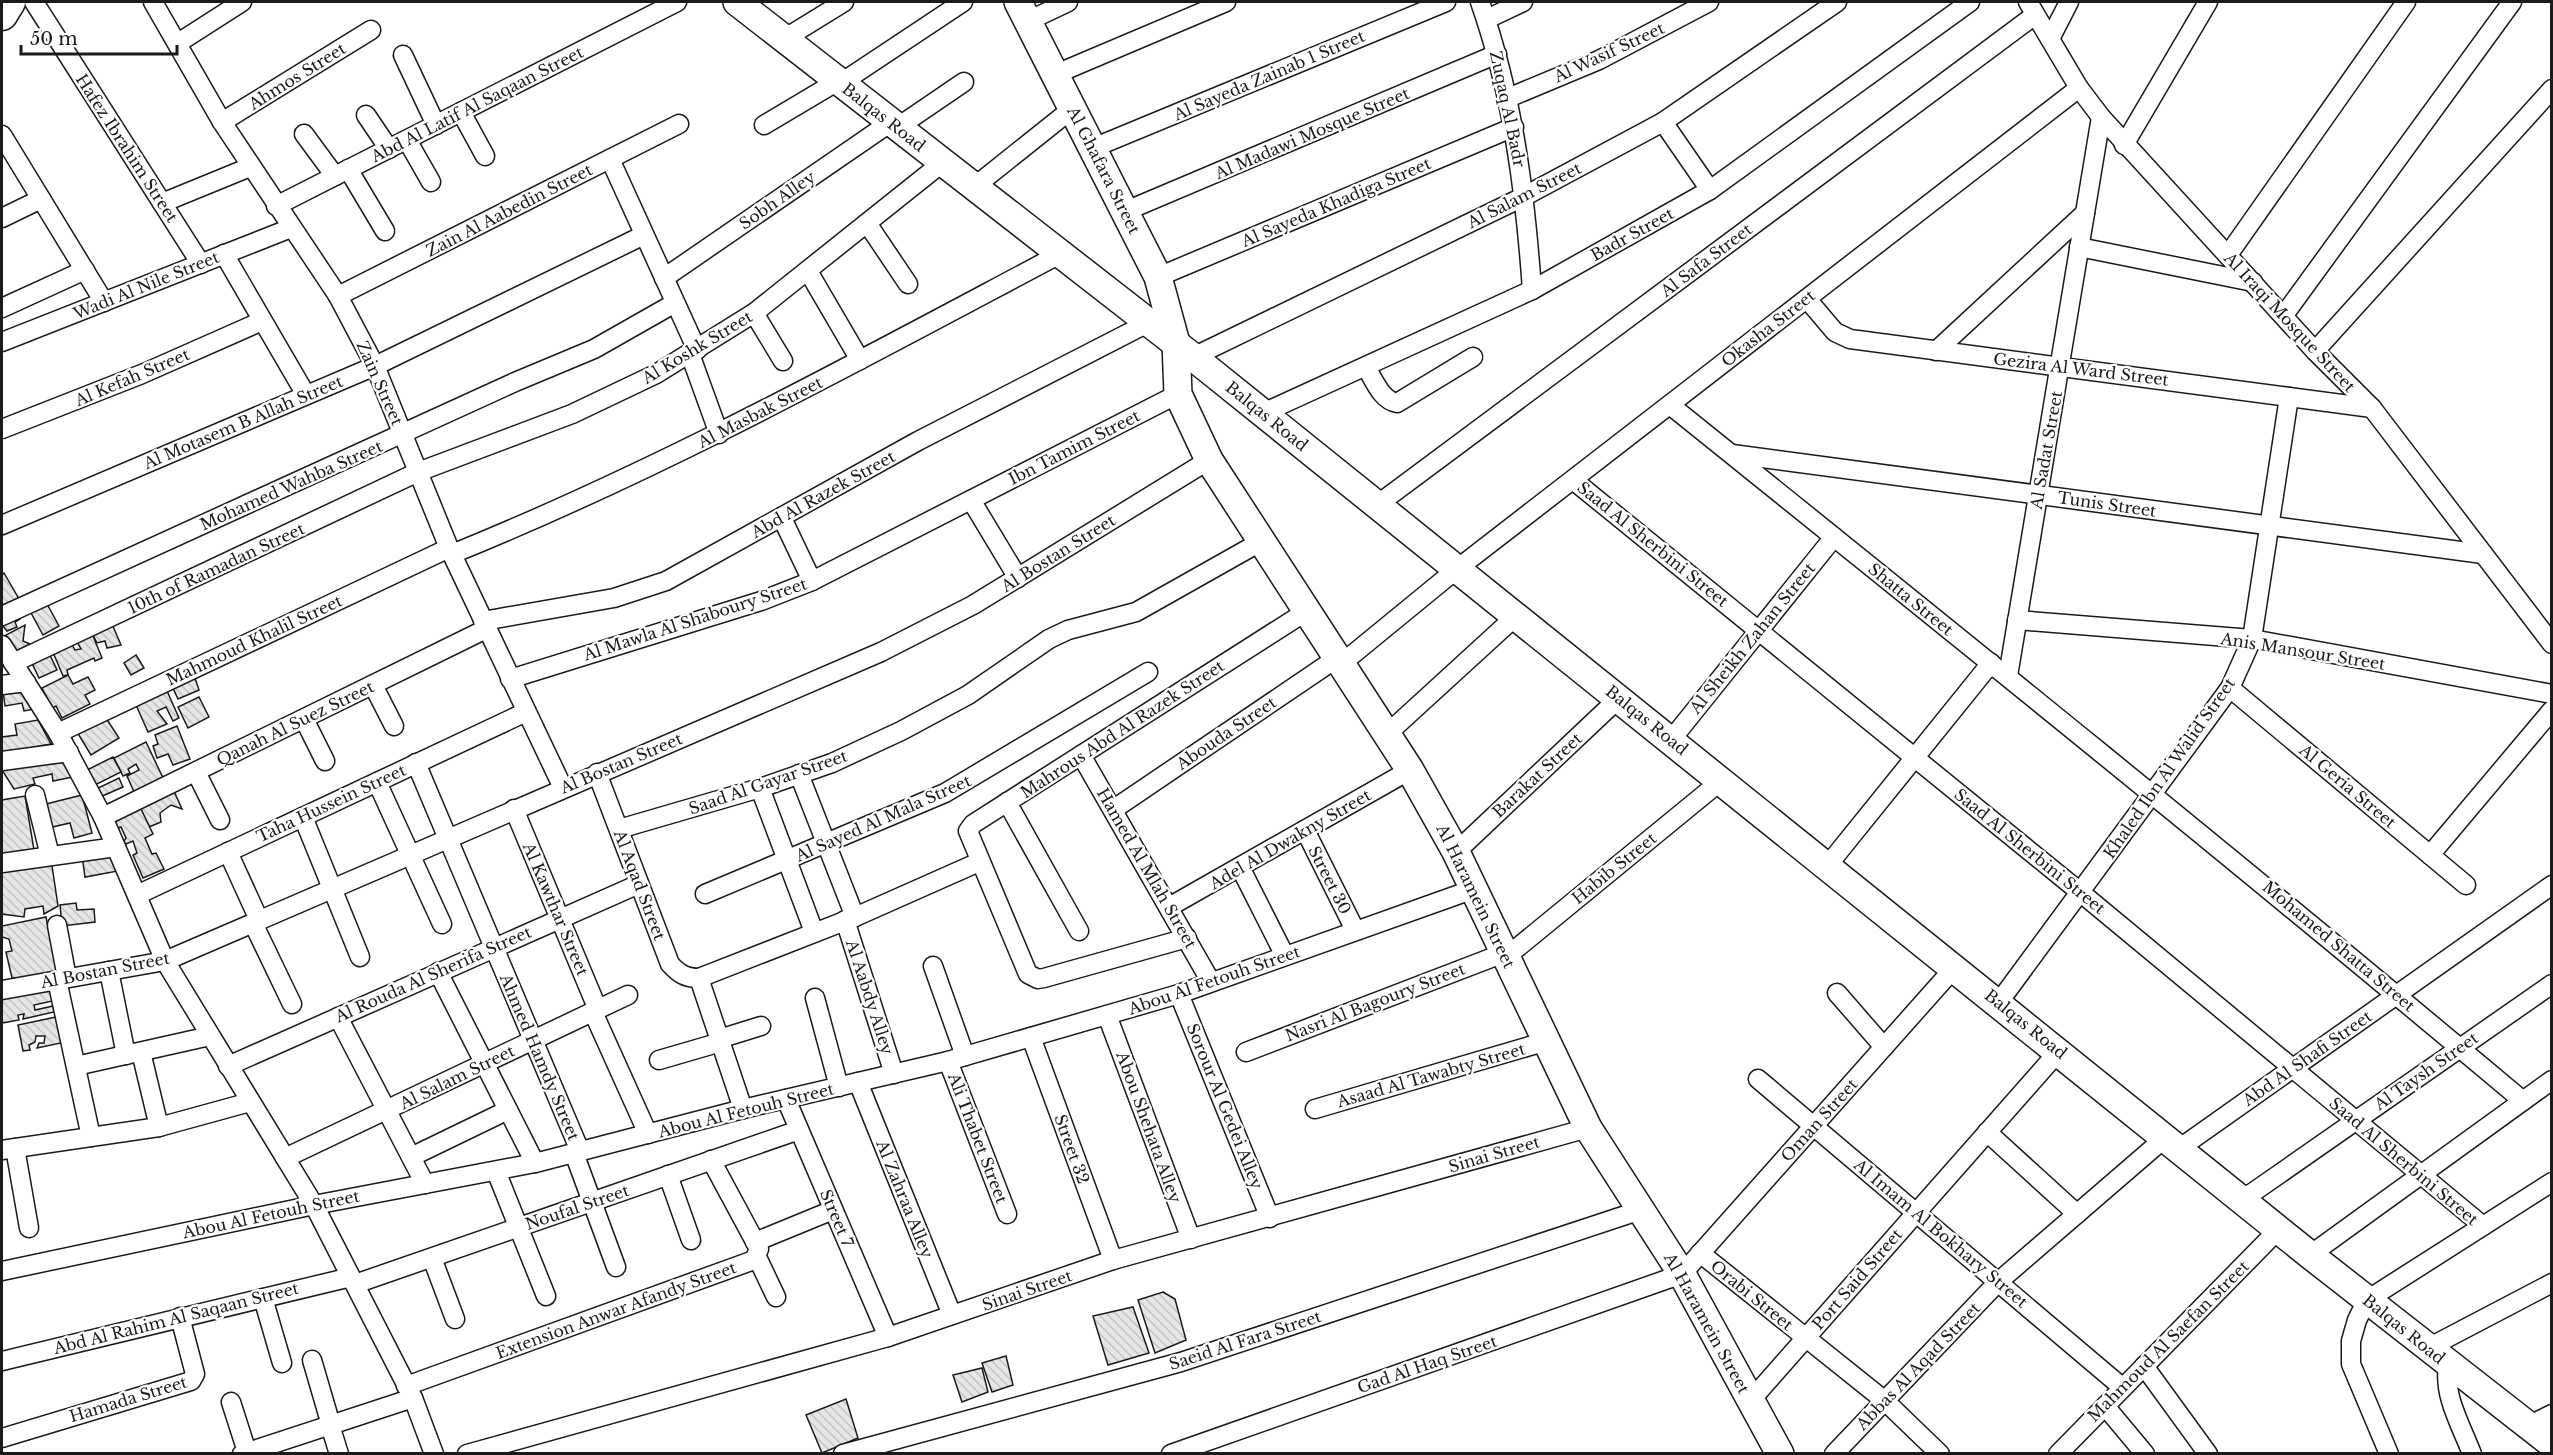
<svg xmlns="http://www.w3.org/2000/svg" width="2553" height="1455" font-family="'Libre Baskerville',serif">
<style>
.building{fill:url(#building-back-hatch);stroke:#1a1a1a;stroke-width:1.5}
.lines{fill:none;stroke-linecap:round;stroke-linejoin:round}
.street-casing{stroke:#1a1a1a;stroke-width:21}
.secondary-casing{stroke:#1a1a1a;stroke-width:30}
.primary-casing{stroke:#1a1a1a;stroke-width:33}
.street{stroke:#fff;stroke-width:18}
.secondary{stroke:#fff;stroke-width:27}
.primary{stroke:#fff;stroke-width:30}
.labels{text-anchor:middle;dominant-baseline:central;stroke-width:4.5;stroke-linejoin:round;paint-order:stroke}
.street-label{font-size:16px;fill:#1a1a1a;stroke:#fff}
</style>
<defs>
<pattern id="building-back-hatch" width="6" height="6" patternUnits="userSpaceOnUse" patternTransform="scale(1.5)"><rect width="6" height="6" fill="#e6e6e6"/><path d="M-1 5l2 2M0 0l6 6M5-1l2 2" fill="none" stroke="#c5c5c5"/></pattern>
</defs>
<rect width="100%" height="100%" fill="#fff"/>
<g class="building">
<path d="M4 573 19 599 2 609V575Z"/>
<path d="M46 602 59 626 43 635 30 611Z"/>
<path d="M18 616 20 619 15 622 17 627 7 631 2 625Z"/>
<path d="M112 624 121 645 107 648 105 641 97 643 91 631Z"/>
<path d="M25 625 23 641 30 644 14 652 6 635Z"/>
<path d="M91 631 102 658 95 661 94 658 67 670 68 675 63 676 52 650 70 641 75 650 81 649 75 638Z"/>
<path d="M48 651 57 670 39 678 30 659Z"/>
<path d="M136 655 144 668 131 675 124 663Z"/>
<path d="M68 675 73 684 88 677 95 690 85 695 90 704 62 718 56 706 52 708 42 688Z"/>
<path d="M195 678 199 690 178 699 173 688Z"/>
<path d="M23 688 35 709 24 711 22 703 5 706 3 691Z"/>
<path d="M167 691 179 718 173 721 166 707 157 711 167 724 148 732 136 705Z"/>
<path d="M199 697 209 717 188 728 178 707Z"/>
<path d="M104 715 119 738 91 755 77 732Z"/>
<path d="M38 720 51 744 2 753V737L17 735 15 724Z"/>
<path d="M177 726 190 759 173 765 168 754 157 758 153 746 158 744 155 735Z"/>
<path d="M146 742 164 780 135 794 127 776 139 770 136 764 128 769 130 773 123 776 114 758Z"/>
<path d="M67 756 73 777 53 781 52 774 33 778 35 784 14 789 2 770Z"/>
<path d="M113 757 121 772 93 786 85 771Z"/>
<path d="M119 778 123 787 100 797 96 789Z"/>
<path d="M173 789 182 809 171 805 160 813 161 822 149 827 139 805Z"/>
<path d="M82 795 92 833 74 838 70 823 48 828 42 805Z"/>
<path d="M25 796 35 856 2 862V800Z"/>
<path d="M139 805 153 834 145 838 152 854 156 853 164 869 143 878 133 855 137 853 133 841 121 846 126 838 121 827 115 829 110 819Z"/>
<path d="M114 849 118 871 85 877 82 855Z"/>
<path d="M51 859 58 906 44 914 43 906 25 909 24 917 2 914V867Z"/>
<path d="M76 903 77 910 94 909 95 922 62 926 60 905Z"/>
<path d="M46 917 58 978H12L6 952 12 951 9 939 2 937V926Z"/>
<path d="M54 985 57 1000 34 1005 35 1010 53 1006 54 1012 23 1019 24 1014 18 1015 19 1020 2 1023V997Z"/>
<path d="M56 1017 61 1043 37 1048 39 1043H44L45 1036H36L35 1042 29 1045 30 1050 23 1051 18 1025Z"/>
<path d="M1163 1292 1175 1299 1186 1340 1155 1353 1138 1300Z"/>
<path d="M1133 1307 1149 1353 1108 1365 1093 1316Z"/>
<path d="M1006 1356 1013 1385 992 1392 982 1363Z"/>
<path d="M982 1368 988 1392 962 1402 953 1375Z"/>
<path d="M846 1399 858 1438 822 1453 806 1415Z"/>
</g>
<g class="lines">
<defs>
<g id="street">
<path d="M34 2 201 264"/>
<path d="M153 2 222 122 338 296 375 366 449 548 563 788"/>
<path d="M1480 2C1513 96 1525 191 1532 290"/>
<path d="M2028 2 2079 88 2101 117 2315 351 2372 408 2552 644"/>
<path d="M1487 19 1523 2"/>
<path d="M1028 21 1068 2"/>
<path d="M784 39 844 2"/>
<path d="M2050 39 2069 2"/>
<path d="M178 43 242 2"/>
<path d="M403 55 436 125"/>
<path d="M1056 74 1226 2"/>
<path d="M841 83 963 2"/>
<path d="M1508 98 1599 60 1709 2"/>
<path d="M461 112 485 156"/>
<path d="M366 115 389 149"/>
<path d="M222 122 371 30"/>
<path d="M1663 122 1710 190"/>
<path d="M764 125 838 81"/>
<path d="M898 127 964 82"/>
<path d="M304 134 335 176"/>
<path d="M2 135 104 302"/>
<path d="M407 140 431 182"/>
<path d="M2124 145 2208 2"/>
<path d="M1093 148 1446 2"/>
<path d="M610 159 697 350"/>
<path d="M348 169 385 231"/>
<path d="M974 187 1073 108"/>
<path d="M162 203 250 167"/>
<path d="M276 206 677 2"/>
<path d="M1126 211 1497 54"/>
<path d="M2 218 41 199"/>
<path d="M867 223 908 284"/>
<path d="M2079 247 2253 282"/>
<path d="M224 254 306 395"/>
<path d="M2228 255 2406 2"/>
<path d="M808 271 860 360"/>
<path d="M1158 277 1514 127"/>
<path d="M664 278 891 122"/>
<path d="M338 296 679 124"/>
<path d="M1807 299 1835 332 1850 339 2372 408"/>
<path d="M2 308 85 270"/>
<path d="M754 313 783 361"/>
<path d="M2284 315 2512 2"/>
<path d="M2 342 291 228"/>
<path d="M1936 351 2085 213"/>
<path d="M2315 351 2552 89"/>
<path d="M690 354 719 434"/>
<path d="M1193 357 1525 196 1663 122 1837 2"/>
<path d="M1366 367C1374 380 1381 400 1397 403L1473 357"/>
<path d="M1670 405C1956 635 2242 865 2523 1101"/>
<path d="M1263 413 1532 290 1710 190 1970 2"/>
<path d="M2 429 142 374 262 321"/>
<path d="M1732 454 2483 554"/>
<path d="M1573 480 2080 892 2483 1226"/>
<path d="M971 500 1018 578"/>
<path d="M1377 505 2035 15"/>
<path d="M782 518 812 581"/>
<path d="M2 525 375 366 644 235"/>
<path d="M452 554C662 469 860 360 1060 254"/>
<path d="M2 616 515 382 594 349 675 303"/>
<path d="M2017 620 2252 639 2552 694"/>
<path d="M483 621 614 598 666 581 918 441 1148 323"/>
<path d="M2 645 58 733 103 817 165 961 314 1205 413 1398 434 1454"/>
<path d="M13 663 418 472 572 414 656 374 754 313 942 163"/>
<path d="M1341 664 1457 569 2079 88"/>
<path d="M2008 676 2101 117"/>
<path d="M510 679 761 601 812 581 1178 394"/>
<path d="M2 685 26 682"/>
<path d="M373 685 394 726"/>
<path d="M2230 688 2466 885"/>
<path d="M304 719 325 761"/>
<path d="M58 733 449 548"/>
<path d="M1387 734 1516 616"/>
<path d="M1671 740 1834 537"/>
<path d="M1081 755 1211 982"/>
<path d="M2 761 69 752"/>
<path d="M416 763 580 1151"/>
<path d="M196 772 220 820"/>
<path d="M597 773 670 964C679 974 686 978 699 978L855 917 979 862"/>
<path d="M799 774 855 917"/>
<path d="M377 782 442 924"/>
<path d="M760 788 814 932"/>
<path d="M35 795 50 856"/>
<path d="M1007 802 1079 931"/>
<path d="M514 809 598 1010"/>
<path d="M1114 809 1337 658"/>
<path d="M103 817 486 629"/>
<path d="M303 817 360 957"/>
<path d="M619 829 760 788 832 763 901 731 968 695 1049 639 1068 630 1136 612 1262 541"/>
<path d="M1305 830 1355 930"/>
<path d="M228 852 259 920"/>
<path d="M1456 852 1619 698"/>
<path d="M2430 855 2552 710"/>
<path d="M2 863 116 847"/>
<path d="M1828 865 1991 663"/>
<path d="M1240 867 1285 956"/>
<path d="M705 894 945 793 1148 672"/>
<path d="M137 895 526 712"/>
<path d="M1169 907 1410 770"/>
<path d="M845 920 894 1074"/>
<path d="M253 923 292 1004"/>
<path d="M57 925 67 978"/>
<path d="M1187 938 1044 978 1038 979 1028 974 968 831 973 824 1307 611"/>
<path d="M1506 957 1722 780"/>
<path d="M933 966 965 1056"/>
<path d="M109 971 126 1055"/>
<path d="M438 972 535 1163"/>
<path d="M699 978 743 1109"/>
<path d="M57 980 91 1137"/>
<path d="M2 990 165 961 881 652 973 605 1209 460"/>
<path d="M1837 993 1884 1047"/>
<path d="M1179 994 1270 1218"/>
<path d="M815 998 839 1087"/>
<path d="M1999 1002 2230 688 2252 639 2289 397"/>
<path d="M593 1012 648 1134"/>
<path d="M1107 1015 1191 1239"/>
<path d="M338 1017 425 1184"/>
<path d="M1031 1037 1113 1260"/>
<path d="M719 1039 761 1026"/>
<path d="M141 1052 159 1127"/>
<path d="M1246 1052 1504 953"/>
<path d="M659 1060 721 1042"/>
<path d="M948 1061 1007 1214"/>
<path d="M76 1066 210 1036"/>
<path d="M228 1066 639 884"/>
<path d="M1758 1079 2123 1388"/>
<path d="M858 1082 952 1315"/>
<path d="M786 1099 888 1337"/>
<path d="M1315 1109 1547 1041"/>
<path d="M1987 1132 2077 1214"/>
<path d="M15 1148 29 1228"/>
<path d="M2180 1148 2552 885"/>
<path d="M2 1150 159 1127 250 1102"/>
<path d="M574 1153 616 1267"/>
<path d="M411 1157 508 1110"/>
<path d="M285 1158 628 995"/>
<path d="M496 1171 546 1296"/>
<path d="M668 1175 691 1240"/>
<path d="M2242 1200 2552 984"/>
<path d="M755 1242 833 1210"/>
<path d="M1700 1253 1885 1401 1940 1454"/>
<path d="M2310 1255 2552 1080"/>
<path d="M757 1257 776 1297"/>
<path d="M432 1258 455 1319"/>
<path d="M2 1271 314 1205 535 1163 743 1109 948 1061 1179 994 1474 889"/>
<path d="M355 1284 799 1130"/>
<path d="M263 1298 282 1363"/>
<path d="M2428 1348 2552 1283"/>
<path d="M312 1360 331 1425"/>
<path d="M2 1361 351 1277"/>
<path d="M2448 1365C2443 1396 2461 1425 2472 1454"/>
<path d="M2144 1366 2208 1454"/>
<path d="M406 1386 754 1260 759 1249 711 1160"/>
<path d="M1751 1400 2059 1051"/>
<path d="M231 1402 247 1452"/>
<path d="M2105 1406 2145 1454"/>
<path d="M330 1425 339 1454"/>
<path d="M2528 1426 2552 1414"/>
<path d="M2 1438 191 1381 195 1374 180 1317"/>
<path d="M242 1454 413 1398"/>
<path d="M467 1454 888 1337 1113 1260 1588 1128"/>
<path d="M843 1454 1181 1362 1641 1210"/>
<path d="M1171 1454 1682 1274 1955 967"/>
<path d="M1834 1454 1998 1282 2166 1137"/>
<path d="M2058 1454 2279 1229"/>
<path d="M2389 1454 2351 1364V1341L2357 1320 2367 1300 2552 1182"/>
</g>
<g id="secondary">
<path d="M737 2 1193 357 2310 1255 2552 1444"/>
<path d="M1018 2 1158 277 1176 343 1178 394 1209 460 1410 770 1456 852 1588 1128 1682 1274 1780 1454"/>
</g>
<path id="primary" d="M2 15 10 2"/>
</defs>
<use href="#street" class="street-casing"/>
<use href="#secondary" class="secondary-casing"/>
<use href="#primary" class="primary-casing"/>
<use href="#street" class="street"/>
<use href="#secondary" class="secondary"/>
<use href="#primary" class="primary"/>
</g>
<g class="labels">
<g class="street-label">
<text transform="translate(1609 52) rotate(-25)">Al Wasif Street</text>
<text transform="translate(1269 75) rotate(-23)">Al Sayeda Zainab 1 Street</text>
<text transform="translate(297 76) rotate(-32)">Ahmos Street</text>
<text transform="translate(477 104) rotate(-27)">Abd Al Latif Al Saqaan Street</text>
<text transform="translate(1508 109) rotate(78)">Zuqaq Al Badr</text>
<text transform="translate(884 117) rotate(38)">Balqas Road</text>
<text transform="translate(1312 133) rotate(-23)">Al Madawi Mosque Street</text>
<text transform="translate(127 148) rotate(57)">Hafez Ibrahim Street</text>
<text transform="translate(1104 170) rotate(63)">Al Ghafara Street</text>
<text transform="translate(1524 195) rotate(-27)">Al Salam Street</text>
<text transform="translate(777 200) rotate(-35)">Sobh Alley</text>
<text transform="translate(1336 202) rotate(-23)">Al Sayeda Khadiga Street</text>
<text transform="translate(509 210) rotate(-27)">Zain Al Aabedin Street</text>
<text transform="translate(1632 234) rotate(-29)">Badr Street</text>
<text transform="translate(1706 260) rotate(-37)">Al Safa Street</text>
<text transform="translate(146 285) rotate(-22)">Wadi Al Nile Street</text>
<text transform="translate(2290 322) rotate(47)">Al Iraqi Mosque Street</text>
<text transform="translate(1768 328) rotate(-38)">Okasha Street</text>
<text transform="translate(697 347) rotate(-31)">Al Koshk Street</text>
<text transform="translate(2081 369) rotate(7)">Gezira Al Ward Street</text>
<text transform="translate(132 377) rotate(-23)">Al Kefah Street</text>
<text transform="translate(380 383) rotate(66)">Zain Street</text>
<text transform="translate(760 412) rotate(-27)">Al Masbak Street</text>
<text transform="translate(1267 416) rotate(39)">Balqas Road</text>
<text transform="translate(243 422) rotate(-23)">Al Motasem B Allah Street</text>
<text transform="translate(1074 447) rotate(-27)">Ibn Tamim Street</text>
<text transform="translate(2046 450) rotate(-80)">Al Sadat Street</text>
<text transform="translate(291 485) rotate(-24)">Mohamed Wahba Street</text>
<text transform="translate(823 494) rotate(-29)">Abd Al Razek Street</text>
<text transform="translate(2107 504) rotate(8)">Tunis Street</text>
<text transform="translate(1653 544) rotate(39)">Saad Al Sherbini Street</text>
<text transform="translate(1058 553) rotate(-32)">Al Bostan Street</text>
<text transform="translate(216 568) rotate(-25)">10th of Ramadan Street</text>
<text transform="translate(1911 599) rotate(39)">Shatta Street</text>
<text transform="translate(695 619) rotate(-18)">Al Mawla Al Shaboury Street</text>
<text transform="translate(1752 638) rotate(-51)">Al Sheikh Zahan Street</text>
<text transform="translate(254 640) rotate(-25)">Mahmoud Khalil Street</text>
<text transform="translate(2303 651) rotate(9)">Anis Mansour Street</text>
<text transform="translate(1647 720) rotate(39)">Balqas Road</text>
<text transform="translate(295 723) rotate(-26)">Qanah Al Suez Street</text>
<text transform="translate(1122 729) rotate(-33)">Mahrous Abd Al Razek Street</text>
<text transform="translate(1226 733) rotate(-34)">Abouda Street</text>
<text transform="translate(621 763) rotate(-23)">Al Bostan Street</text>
<text transform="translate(2169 768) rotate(-55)">Khaled Ibn Al Walid Street</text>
<text transform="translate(1537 775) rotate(-43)">Barakat Street</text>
<text transform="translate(768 782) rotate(-19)">Saad Al Gayar Street</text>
<text transform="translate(2348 786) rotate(40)">Al Geria Street</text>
<text transform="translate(331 803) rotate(-25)">Taha Hussein Street</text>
<text transform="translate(883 818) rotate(-24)">Al Sayed Al Mala Street</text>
<text transform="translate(1290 839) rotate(-30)">Adel Al Dwakny Street</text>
<text transform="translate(2030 851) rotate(39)">Saad Al Sherbini Street</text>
<text transform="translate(1147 868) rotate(60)">Hamed Al Mlah Street</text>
<text transform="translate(1614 868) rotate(-39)">Habib Street</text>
<text transform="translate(1330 880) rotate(63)">Street 30</text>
<text transform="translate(640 885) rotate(69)">Al Aqad Street</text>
<text transform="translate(1476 896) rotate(64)">Al Haramein Street</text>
<text transform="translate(556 909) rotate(67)">Al Kawthar Street</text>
<text transform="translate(2339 946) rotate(40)">Mohamed Shatta Street</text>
<text transform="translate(105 970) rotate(-11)">Al Bostan Street</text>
<text transform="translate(433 974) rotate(-24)">Al Rouda Al Sherifa Street</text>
<text transform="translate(1214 980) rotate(-19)">Abou Al Fetouh Street</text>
<text transform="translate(870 997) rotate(72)">Al Aabdy Alley</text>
<text transform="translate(1375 1002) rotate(-21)">Nasri Al Bagoury Street</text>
<text transform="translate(2026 1024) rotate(39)">Balqas Road</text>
<text transform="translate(540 1057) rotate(67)">Ahmed Hamdy Street</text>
<text transform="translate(2307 1058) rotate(-35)">Abd Al Shafi Street</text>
<text transform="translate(2426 1071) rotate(-35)">Al Taysh Street</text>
<text transform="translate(1431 1075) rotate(-16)">Asaad Al Tawabty Street</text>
<text transform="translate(457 1077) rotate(-26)">Al Salam Street</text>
<text transform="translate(1225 1106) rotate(68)">Sorour Al Gedei Alley</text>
<text transform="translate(746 1110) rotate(-14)">Abou Al Fetouh Street</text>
<text transform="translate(1819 1120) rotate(-48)">Oman Street</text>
<text transform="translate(1149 1127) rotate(70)">Abou Shehata Alley</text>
<text transform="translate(978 1138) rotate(69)">Ali Thabet Street</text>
<text transform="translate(1072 1149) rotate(70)">Street 32</text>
<text transform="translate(1494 1154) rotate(-16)">Sinai Street</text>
<text transform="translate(2404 1161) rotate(40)">Saad Al Sherbini Street</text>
<text transform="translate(905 1199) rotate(68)">Al Zahraa Alley</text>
<text transform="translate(577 1207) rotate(-19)">Noufal Street</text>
<text transform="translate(271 1214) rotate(-12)">Abou Al Fetouh Street</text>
<text transform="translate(837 1218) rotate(67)">Street 7</text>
<text transform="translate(1941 1233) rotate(40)">Al Imam Al Bokhary Street</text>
<text transform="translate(1857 1279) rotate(-49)">Port Said Street</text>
<text transform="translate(1027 1290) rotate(-19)">Sinai Street</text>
<text transform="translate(1752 1295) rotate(39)">Orabi Street</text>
<text transform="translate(616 1310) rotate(-20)">Extension Anwar Afandy Street</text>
<text transform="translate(176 1318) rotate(-14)">Abd Al Rahim Al Saqaan Street</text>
<text transform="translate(1707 1323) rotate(61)">Al Haramein Street</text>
<text transform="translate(2404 1329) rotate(39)">Balqas Road</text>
<text transform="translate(1245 1340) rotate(-18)">Saeid Al Fara Street</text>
<text transform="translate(2168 1341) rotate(-45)">Mahmoud Al Saefan Street</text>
<text transform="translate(1427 1364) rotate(-19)">Gad Al Haq Street</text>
<text transform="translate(1918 1366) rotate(-46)">Abbas Al Aqad Street</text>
<text transform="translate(128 1399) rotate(-17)">Hamada Street</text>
</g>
</g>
<rect width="2553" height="1455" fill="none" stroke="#1a1a1a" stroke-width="6"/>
<path d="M21 45v9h156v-9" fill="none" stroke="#1a1a1a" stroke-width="3"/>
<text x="30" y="45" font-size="18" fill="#1a1a1a" stroke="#ffffff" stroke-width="4.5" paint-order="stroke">50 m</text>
</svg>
